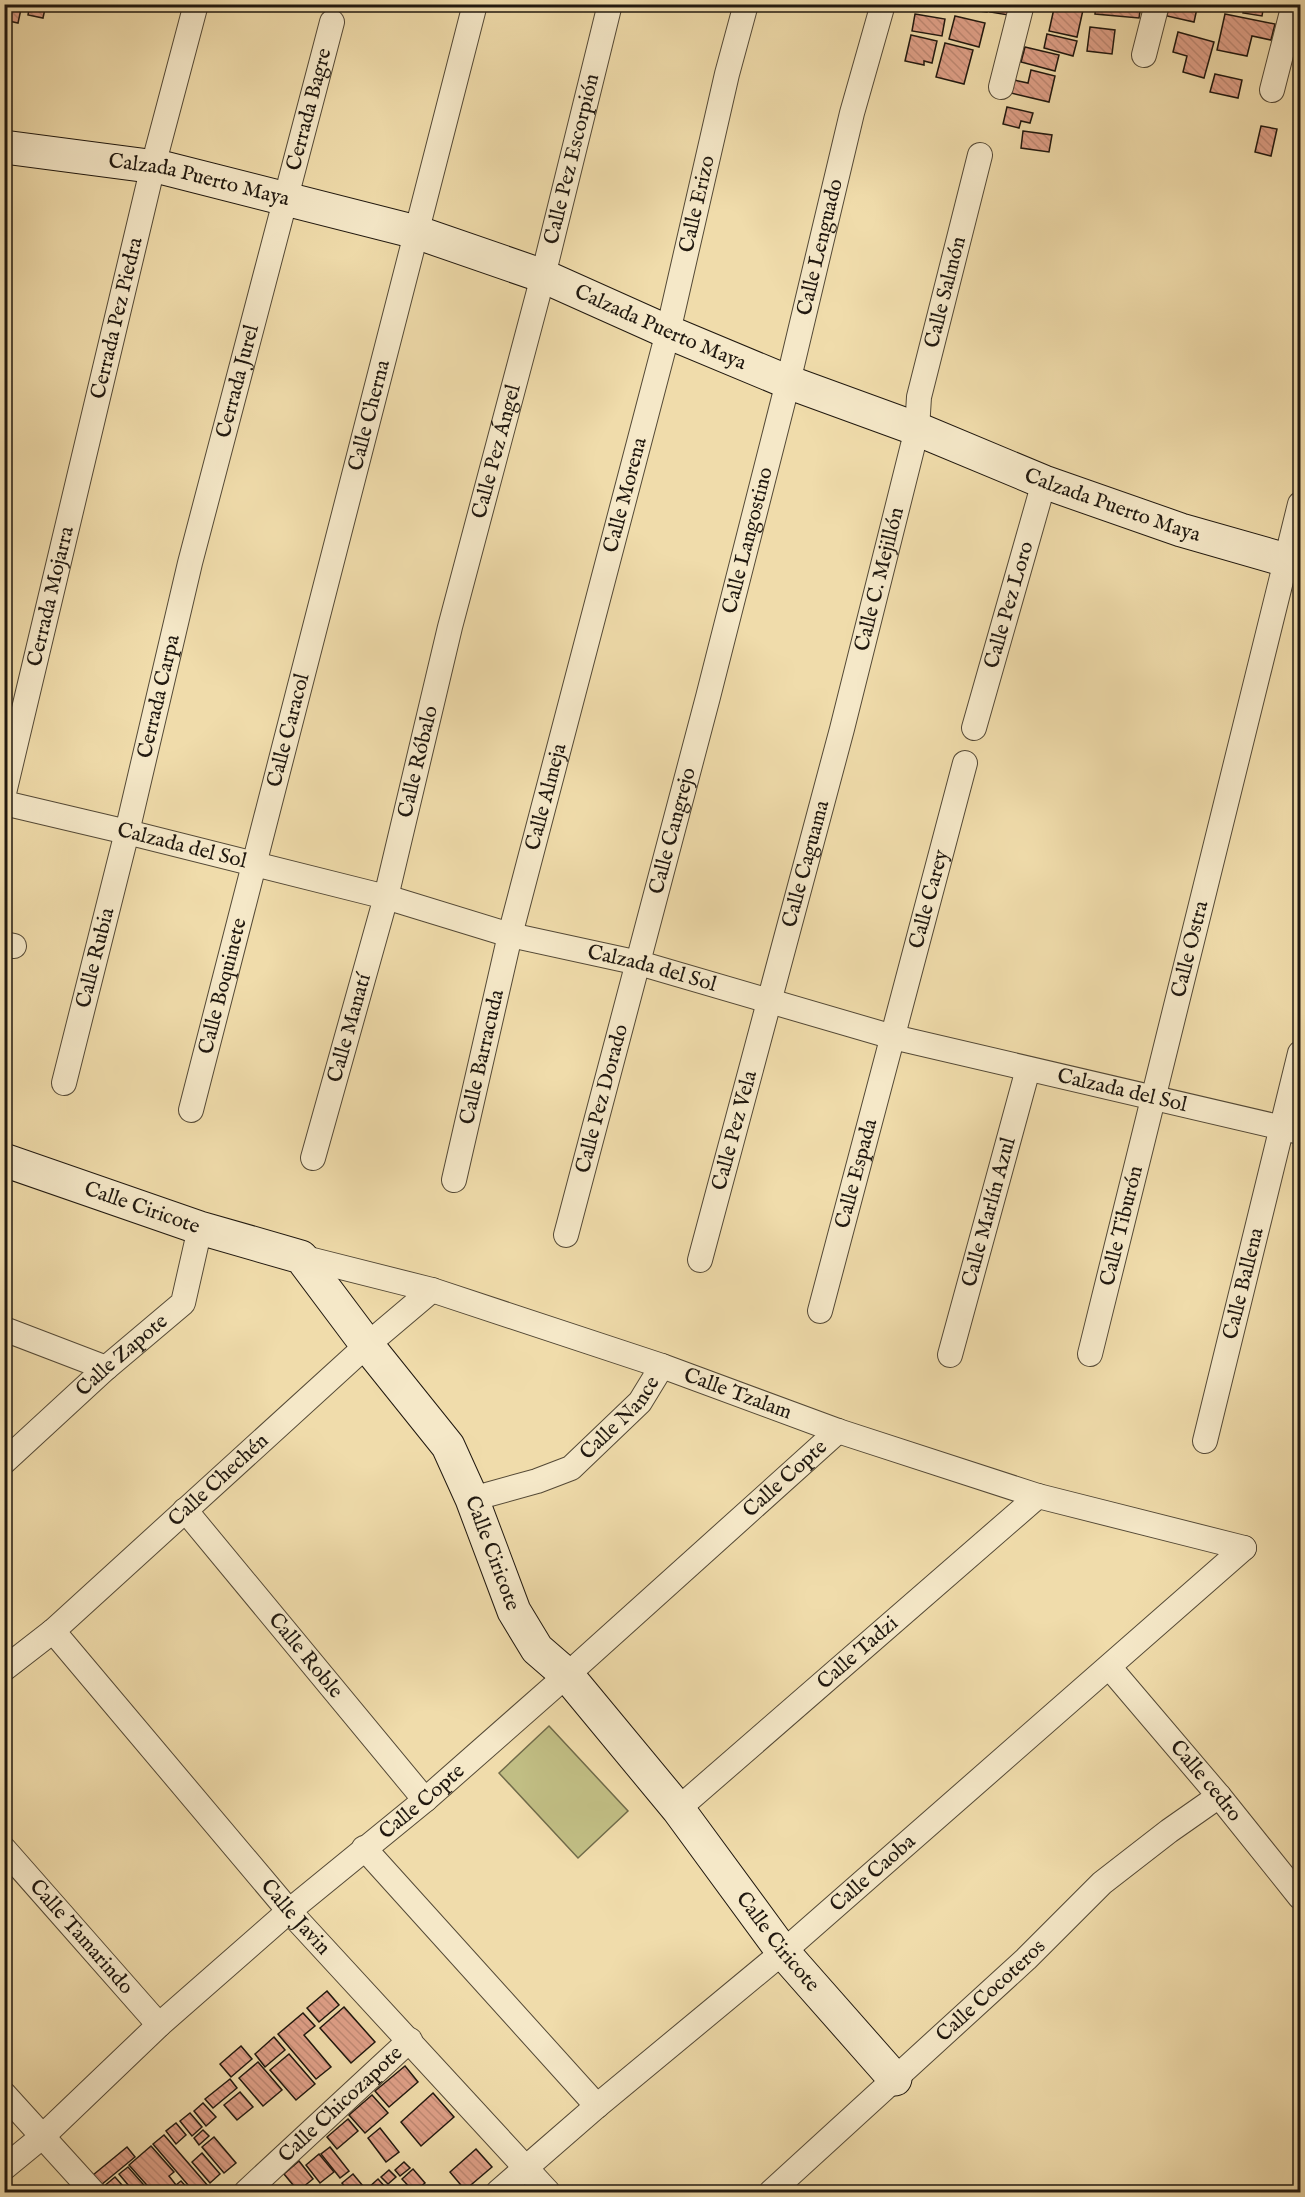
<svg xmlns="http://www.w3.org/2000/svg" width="1305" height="2197" font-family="'IM FELL English',serif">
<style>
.green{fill:#c1be84;stroke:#706b4a;stroke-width:1.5}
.building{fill:url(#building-back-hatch);stroke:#20180f;stroke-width:1.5}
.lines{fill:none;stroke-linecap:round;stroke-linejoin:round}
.street-casing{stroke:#544936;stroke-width:26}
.secondary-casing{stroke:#20180f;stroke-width:35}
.street{stroke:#f5e8c8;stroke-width:24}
.secondary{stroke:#f5e8c8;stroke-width:33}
.labels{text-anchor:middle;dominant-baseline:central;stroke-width:5;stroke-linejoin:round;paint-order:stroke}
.street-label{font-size:21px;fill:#20180f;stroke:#f5e8c8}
</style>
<defs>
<pattern id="building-back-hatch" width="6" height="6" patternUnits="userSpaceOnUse" patternTransform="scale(1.5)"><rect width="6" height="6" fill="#dfa088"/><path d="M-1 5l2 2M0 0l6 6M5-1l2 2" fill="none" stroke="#bf8974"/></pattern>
</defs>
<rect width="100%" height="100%" fill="#f0dcab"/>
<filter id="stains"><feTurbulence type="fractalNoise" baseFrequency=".00333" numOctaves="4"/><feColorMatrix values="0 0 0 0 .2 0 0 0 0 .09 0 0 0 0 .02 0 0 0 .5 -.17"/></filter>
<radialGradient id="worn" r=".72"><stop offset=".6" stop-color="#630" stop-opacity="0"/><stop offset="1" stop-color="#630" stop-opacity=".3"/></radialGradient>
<path class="green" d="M549 1726 628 1811 578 1858 499 1773Z"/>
<g class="building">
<path d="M30 4H46L43 18 28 15Z"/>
<path d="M917 4H947L946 10Z"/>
<path d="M963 4H988L987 12 962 9Z"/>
<path d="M992 4H1009L1008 15 990 12Z"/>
<path d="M1055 4 1083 10 1077 37 1049 31Z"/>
<path d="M1096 4 1141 5 1139 18 1095 14Z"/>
<path d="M1169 4H1198L1194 22 1167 16Z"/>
<path d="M1245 4H1264L1262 16 1243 13Z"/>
<path d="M7 6 21 9 18 23 4 20Z"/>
<path d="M915 14 945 19 942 36 912 31Z"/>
<path d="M1225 14 1275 24 1271 40 1252 36 1247 56 1217 50Z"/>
<path d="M955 16 985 23 979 47 949 39Z"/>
<path d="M1090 27 1115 30 1112 54 1087 51Z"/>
<path d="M1178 32 1214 42 1204 78 1183 72 1187 56 1173 52Z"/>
<path d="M1047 34 1077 41 1073 56 1044 48Z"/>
<path d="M911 35 937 41 932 63 924 61V65L905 61Z"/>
<path d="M945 43 973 50 964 84 936 77Z"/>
<path d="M1025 47 1059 55 1055 71 1021 62Z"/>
<path d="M1031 70 1055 76 1049 102 1011 93 1014 80 1028 83Z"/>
<path d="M1215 74 1242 80 1238 98 1210 92Z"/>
<path d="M1007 107 1033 113 1030 123 1021 121 1019 128 1003 124Z"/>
<path d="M1261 126 1277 129 1271 156 1255 152Z"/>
<path d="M1023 131 1052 135 1049 152 1021 148Z"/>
<path d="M327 1991 339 2005 319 2022 307 2008Z"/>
<path d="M344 2007 375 2042 351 2063 320 2028Z"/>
<path d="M303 2013 315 2026 304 2035 331 2067 316 2079 278 2034Z"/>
<path d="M274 2037 285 2050 265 2067 255 2054Z"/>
<path d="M241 2046 252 2059 231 2077 220 2064Z"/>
<path d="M289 2054 315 2084 296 2100 270 2070Z"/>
<path d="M258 2062 282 2090 263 2106 239 2078Z"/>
<path d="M405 2066 418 2082 389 2107 375 2091Z"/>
<path d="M230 2079 237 2088 213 2108 205 2099Z"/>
<path d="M240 2092 253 2107 237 2120 224 2105Z"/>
<path d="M433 2093 454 2117 421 2146 401 2122Z"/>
<path d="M372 2095 388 2113 365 2133 349 2115Z"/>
<path d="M203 2103 216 2117 206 2126 194 2111Z"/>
<path d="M190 2113 202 2127 192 2136 180 2121Z"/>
<path d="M348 2119 358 2131 337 2149 327 2137Z"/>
<path d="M176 2123 186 2135 176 2144 166 2131Z"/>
<path d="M380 2128 399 2152 386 2162 368 2138Z"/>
<path d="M203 2130 209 2136 199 2145 194 2138Z"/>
<path d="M164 2135 208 2186 201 2192H194L153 2144Z"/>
<path d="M214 2137 236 2163 224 2173 202 2147Z"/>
<path d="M151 2146 174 2172 169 2176 176 2185 181 2181 191 2192H153L129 2165Z"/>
<path d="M127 2147 135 2157 101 2185 93 2175Z"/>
<path d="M330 2147 349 2171 340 2178 321 2154Z"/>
<path d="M476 2149 492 2167 465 2190 450 2172Z"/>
<path d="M202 2153 220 2174 210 2183 192 2162Z"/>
<path d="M319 2154 334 2172 320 2183 306 2165Z"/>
<path d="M299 2161 313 2179 298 2191 284 2174Z"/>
<path d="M404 2162 410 2168 400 2176 395 2170Z"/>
<path d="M128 2167 150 2192H134L119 2174Z"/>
<path d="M413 2169 425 2183 414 2192 402 2179Z"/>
<path d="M389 2170 396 2177 388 2184 381 2177Z"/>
<path d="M353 2174 368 2192H349L342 2183Z"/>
<path d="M115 2177 128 2192H107L103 2187Z"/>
<path d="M378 2179 387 2189 384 2192H371L368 2188Z"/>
</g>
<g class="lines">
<defs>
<g id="street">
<path d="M1144 55 1157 4"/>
<path d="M1001 87 1022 4"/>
<path d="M1272 90 1294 4"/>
<path id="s1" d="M974 728 1044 482"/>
<path id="s2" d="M4 793 153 166 196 4"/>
<path id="s3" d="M4 803 127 832 386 897 510 935 639 963 893 1037 1300 1132"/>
<path d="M4 944 14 946"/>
<path id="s4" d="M64 1083 127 832 190 563 332 22"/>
<path id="s5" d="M191 1110 475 4"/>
<path id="s6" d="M313 1158 386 897 450 627 543 276 610 4"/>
<path id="s7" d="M454 1180 510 935 668 332 727 74 746 4"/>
<path id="s8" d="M566 1235 708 697 788 382 852 113 883 4"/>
<path id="s9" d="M301 1257 432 1290 662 1366 838 1431 1038 1496 1244 1548"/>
<path id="s10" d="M700 1260 842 729 917 429 919 397 980 155"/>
<path id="s11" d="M820 1311 965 763"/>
<path d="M4 1329 106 1368"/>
<path id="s12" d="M1090 1354 1300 504"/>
<path id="s13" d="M950 1355 1028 1069"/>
<path id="s14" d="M1205 1441 1300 1053"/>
<path id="s15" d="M4 1462 106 1368 183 1303 200 1228"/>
<path id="s16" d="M472 1499 537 1481 571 1468 640 1402 662 1366"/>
<path id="s17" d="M185 1510 425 1800"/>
<path id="s18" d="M53 1631 289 1911 548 2192"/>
<path id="s19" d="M1110 1668 1219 1796 1300 1897"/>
<path id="s20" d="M4 1669 53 1631 367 1345 432 1290"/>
<path id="s21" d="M678 1809 1038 1496"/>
<path d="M364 1848 597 2106"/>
<path id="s22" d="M4 1849 159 2025"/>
<path d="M4 2094 93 2192"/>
<path id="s23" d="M4 2168 43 2136 159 2025 289 1911 425 1800 567 1675 838 1431"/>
<path id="s24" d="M246 2192 410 2040"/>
<path id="s25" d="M498 2192 597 2106 783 1952 1244 1548"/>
<path id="s26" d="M771 2192 1026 1959 1102 1883 1169 1831 1219 1796"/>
</g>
<g id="secondary">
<path id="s27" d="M4 147 164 168 416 232 543 276 668 332 788 382 917 429 1044 482 1181 530 1300 564"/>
<path id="s28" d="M4 1160 200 1228 301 1257 367 1345 448 1446 472 1499 514 1611 537 1649 567 1675 678 1809 783 1952 895 2079"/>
</g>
</defs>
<use href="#street" class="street-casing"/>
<use href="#secondary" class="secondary-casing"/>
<use href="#street" class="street"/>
<use href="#secondary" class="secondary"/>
</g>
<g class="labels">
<g class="street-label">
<text stroke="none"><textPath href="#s4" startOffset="1004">Cerrada Bagre</textPath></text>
<text stroke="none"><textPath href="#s6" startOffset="1032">Calle Pez Escorpión</textPath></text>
<text stroke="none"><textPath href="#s27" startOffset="198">Calzada Puerto Maya</textPath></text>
<text stroke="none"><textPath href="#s7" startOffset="1006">Calle Erizo</textPath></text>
<text stroke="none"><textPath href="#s8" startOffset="1020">Calle Lenguado</textPath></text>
<text stroke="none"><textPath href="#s10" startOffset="999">Calle Salmón</textPath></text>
<text stroke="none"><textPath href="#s2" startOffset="488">Cerrada Pez Piedra</textPath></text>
<text stroke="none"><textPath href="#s27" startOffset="684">Calzada Puerto Maya</textPath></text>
<text stroke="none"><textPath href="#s4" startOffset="723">Cerrada Jurel</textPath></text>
<text stroke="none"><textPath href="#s5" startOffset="717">Calle Cherna</textPath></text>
<text stroke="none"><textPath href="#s6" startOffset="730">Calle Pez Ángel</textPath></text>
<text stroke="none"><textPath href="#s7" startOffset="706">Calle Morena</textPath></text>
<text stroke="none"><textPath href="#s27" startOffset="1170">Calzada Puerto Maya</textPath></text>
<text stroke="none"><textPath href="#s8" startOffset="718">Calle Langostino</textPath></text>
<text stroke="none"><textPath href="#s10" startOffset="704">Calle C. Mejillón</textPath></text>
<text stroke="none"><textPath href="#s2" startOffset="202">Cerrada Mojarra</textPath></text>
<text stroke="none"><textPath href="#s1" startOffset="128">Calle Pez Loro</textPath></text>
<text stroke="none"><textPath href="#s4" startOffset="398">Cerrada Carpa</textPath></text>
<text stroke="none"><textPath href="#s5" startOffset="392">Calle Caracol</textPath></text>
<text stroke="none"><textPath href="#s6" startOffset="410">Calle Róbalo</textPath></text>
<text stroke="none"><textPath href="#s7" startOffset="394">Calle Almeja</textPath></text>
<text stroke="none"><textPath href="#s8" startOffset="418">Calle Cangrejo</textPath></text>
<text stroke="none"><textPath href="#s3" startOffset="183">Calzada del Sol</textPath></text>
<text stroke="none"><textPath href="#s10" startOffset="410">Calle Caguama</textPath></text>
<text stroke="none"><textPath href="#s11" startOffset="426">Calle Carey</textPath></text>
<text stroke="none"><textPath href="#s12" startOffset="417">Calle Ostra</textPath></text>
<text stroke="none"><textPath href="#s4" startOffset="129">Calle Rubia</textPath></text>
<text stroke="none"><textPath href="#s3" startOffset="669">Calzada del Sol</textPath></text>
<text stroke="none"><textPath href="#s5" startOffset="128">Calle Boquinete</textPath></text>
<text stroke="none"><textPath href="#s6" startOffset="135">Calle Manatí</textPath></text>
<text stroke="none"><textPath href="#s7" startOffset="126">Calle Barracuda</textPath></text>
<text stroke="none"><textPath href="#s3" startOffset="1155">Calzada del Sol</textPath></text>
<text stroke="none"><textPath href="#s8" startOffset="141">Calle Pez Dorado</textPath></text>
<text stroke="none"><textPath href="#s10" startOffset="134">Calle Pez Vela</textPath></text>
<text stroke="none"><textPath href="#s11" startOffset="142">Calle Espada</textPath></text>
<text stroke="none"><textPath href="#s28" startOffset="146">Calle Ciricote</textPath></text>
<text stroke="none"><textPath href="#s13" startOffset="148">Calle Marlín Azul</textPath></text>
<text stroke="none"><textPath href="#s12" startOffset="132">Calle Tiburón</textPath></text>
<text stroke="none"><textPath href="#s14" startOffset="162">Calle Ballena</textPath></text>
<text stroke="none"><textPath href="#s15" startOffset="159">Calle Zapote</textPath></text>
<text stroke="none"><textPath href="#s9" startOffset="458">Calle Tzalam</textPath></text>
<text stroke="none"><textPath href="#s16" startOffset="174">Calle Nance</textPath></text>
<text stroke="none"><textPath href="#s23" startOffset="1042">Calle Copte</textPath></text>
<text stroke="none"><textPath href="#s20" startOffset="286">Calle Chechén</textPath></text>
<text stroke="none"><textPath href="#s28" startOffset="668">Calle Ciricote</textPath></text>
<text stroke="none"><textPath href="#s21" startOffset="238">Calle Tadzi</textPath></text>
<text stroke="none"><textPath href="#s17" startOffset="189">Calle Roble</textPath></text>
<text stroke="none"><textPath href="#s19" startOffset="148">Calle cedro</textPath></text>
<text stroke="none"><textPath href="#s23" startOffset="556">Calle Copte</textPath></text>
<text stroke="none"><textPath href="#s25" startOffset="492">Calle Caoba</textPath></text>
<text stroke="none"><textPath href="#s18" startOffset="375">Calle Javin</textPath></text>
<text stroke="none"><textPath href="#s22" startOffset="117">Calle Tamarindo</textPath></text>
<text stroke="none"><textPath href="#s28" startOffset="1154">Calle Ciricote</textPath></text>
<text stroke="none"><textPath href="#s26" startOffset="298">Calle Cocoteros</textPath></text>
<text stroke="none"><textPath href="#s24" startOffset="129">Calle Chicozapote</textPath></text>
</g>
</g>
<rect width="1305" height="2197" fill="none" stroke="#f0dcab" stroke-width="24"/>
<rect x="6" y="6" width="1293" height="2185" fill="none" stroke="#20180f" stroke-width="3"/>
<rect x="12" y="12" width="1281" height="2173" fill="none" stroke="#20180f" stroke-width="1.5"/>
<rect width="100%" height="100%" filter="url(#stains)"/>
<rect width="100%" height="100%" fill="url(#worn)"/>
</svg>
